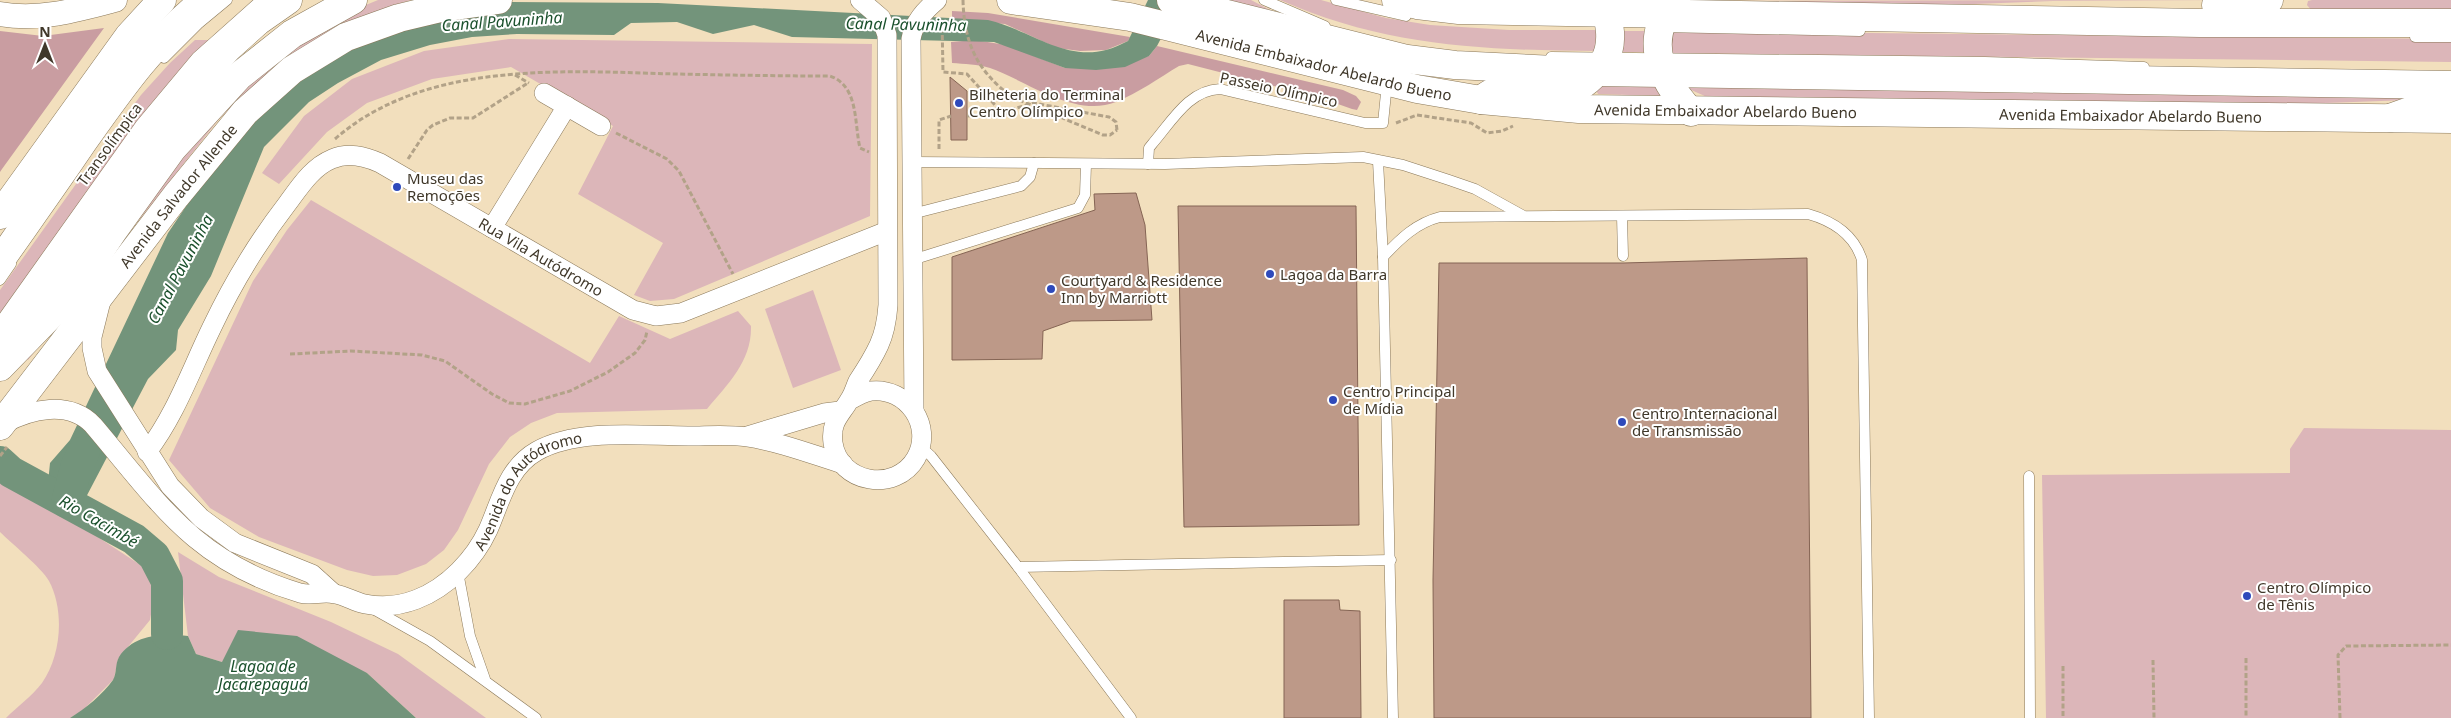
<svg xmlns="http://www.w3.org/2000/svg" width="2451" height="718" font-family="'Noto Sans',sans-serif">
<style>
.green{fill:#dcb6b9}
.forest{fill:#c99da1}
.water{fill:#73947b}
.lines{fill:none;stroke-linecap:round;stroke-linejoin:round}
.river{stroke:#73947b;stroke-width:32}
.building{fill:#bd9988;stroke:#856454}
.service-casing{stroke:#8a7859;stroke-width:11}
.minor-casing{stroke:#8a7859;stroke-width:20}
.tertiary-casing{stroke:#8a7859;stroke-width:25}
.primary-casing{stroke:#8a7859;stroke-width:29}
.trunk-casing{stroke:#8a7859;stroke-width:29}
.path{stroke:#b2a288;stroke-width:3;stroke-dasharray:5 2.5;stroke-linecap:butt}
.service{stroke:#fff;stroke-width:10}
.minor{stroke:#fff;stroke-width:19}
.tertiary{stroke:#fff;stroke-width:24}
.primary{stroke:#fff;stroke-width:28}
.trunk{stroke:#fff;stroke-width:28}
.path-bridge{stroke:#b2a288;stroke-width:3;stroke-dasharray:5 2.5;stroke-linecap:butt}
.poi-dot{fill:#2f4abb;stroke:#fff;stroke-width:2}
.labels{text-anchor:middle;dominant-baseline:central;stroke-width:4;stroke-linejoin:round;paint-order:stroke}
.street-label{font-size:15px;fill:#40382a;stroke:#fff}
.poi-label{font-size:15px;fill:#40382a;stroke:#fff;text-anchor:start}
.water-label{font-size:16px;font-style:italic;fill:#1b512d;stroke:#fff}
</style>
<rect width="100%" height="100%" fill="#f2dfbd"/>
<g class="green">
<path d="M378 0H411C337 21 272 64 219 119L28 360 27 359 214 114 245 82 349 12Z"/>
<path d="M1206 0H1251L1278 14Z"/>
<path d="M1280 0H1321L1386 18 1430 25 1509 30H1599L1598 51C1485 50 1386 47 1280 0Z"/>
<path d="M2229 0 2053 1 1948 5 1694 1Z"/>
<path d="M2312 0H2451V12L2312 11 2307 5 2308 1Z"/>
<path d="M1621 31H1645L1644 52H1621Z"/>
<path d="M1672 31 2451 39V62L1671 53 1667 32Z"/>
<path d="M509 39 872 44 870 216 674 299 650 301 634 295 663 243 578 194 613 126 511 67 432 79 367 103 327 132 279 184 262 173 304 116 352 79 424 51Z"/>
<path d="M195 40H211L151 105 0 313V290L76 184 141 95 170 63Z"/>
<path d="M1684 82 2436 99 2299 104 1707 97 1689 89Z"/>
<path d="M1604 83 1654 85 1660 96 1598 94 1596 90Z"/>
<path d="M311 200 590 363 619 316 670 339 738 311 751 326C752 361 728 384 707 409L557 413 531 423 510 437 489 464 458 530 444 550 426 564 397 575 373 576 347 570 259 537 210 508 169 460 253 281 287 230Z"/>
<path d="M813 290 841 370 793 388 765 309Z"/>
<path d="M2304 428 2451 430V718H2046L2042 475 2290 473V449Z"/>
<path d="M0 473 142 566 155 591 150 620 118 659 114 679 82 711 70 718H6C17 707 32 696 42 683 61 656 65 611 49 581 41 567 12 544 0 532Z"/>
<path d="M178 552 219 577 331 622 398 654 486 718H416L367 673 222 662 196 654 188 636Z"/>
</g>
<g class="forest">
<path d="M952 11 988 13 1130 37 1128 41 1106 50 1080 51 1057 48 1005 24 952 20Z"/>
<path d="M104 28 2 169 0 172V31L43 36Z"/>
<path d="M975 40 1006 45 1065 68 1149 56 1157 46 1343 90 1356 96 1361 102 1357 110 1352 109 1321 98 1188 64 1179 66C1159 78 1138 93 1116 102 1074 118 1027 81 990 68 978 64 964 64 952 63L951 42Z"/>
</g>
<g class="water">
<path d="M1148 0H1181L1157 46 1149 56 1125 67 1096 70 1065 68 994 42 792 37 754 25 713 34 677 22 631 23 614 35 517 34 472 37 430 45 381 60 338 83 309 102 264 147 211 276 178 330 176 350 148 379 84 501 48 483 50 463 70 440 168 233 249 113 364 33 511 2 658 3 988 20C1028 29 1063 61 1106 50 1114 48 1121 44 1128 41Z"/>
<path d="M238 630 297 636 367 673 416 718H70C85 709 103 694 113 680 117 673 115 664 119 657 134 634 163 633 188 636L196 654 222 662Z"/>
</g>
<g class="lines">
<g class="river">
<path d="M0 462 11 472 134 539 154 556 167 581V634"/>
<path d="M67 502 77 465 84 452"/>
</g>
</g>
<g class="building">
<path d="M950 77 967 91V140H951Z"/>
<path d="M1136 193 1145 225 1152 320 1071 321 1043 331 1042 359 952 360V257L1095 210 1094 194Z"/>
<path d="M1178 206H1356L1359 525 1184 527Z"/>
<path d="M1807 258 1811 718H1434L1433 580 1439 263H1623Z"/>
<path d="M1284 600H1339L1340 610 1360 611 1361 718H1284Z"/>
</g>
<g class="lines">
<defs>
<g id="service">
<path d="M1264 0 1325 26"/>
<path d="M1336 0 1406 16"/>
<path d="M1662 27 1860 31"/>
<path d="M2415 37H2451"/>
<path d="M1551 57 1985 62 2144 67"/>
<path d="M164 58 198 24 227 0"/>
<path d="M1378 161 1383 257"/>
<path d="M912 162 1165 164 1363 157 1403 165 1449 180 1475 189 1522 215"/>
<path d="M1148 164 1149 148 1153 143C1172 121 1189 90 1220 89L1365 123H1383L1387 83"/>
<path d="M912 214 1021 186 1030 177 1034 163"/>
<path d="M1622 216 1623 256"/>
<path d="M912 260 1078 208 1085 195 1086 164"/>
<path d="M0 280 11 264"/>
<path d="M0 322 141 124 197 57 261 0"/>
<path d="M921 447 931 456 1018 567 1131 718"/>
<path d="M2029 476 2030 718"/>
<path d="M1018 567 1391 560"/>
<path d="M458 572 470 636 485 679"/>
<path d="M373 609 430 641 536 718"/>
<path d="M1393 718 1383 257C1400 239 1416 223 1440 217L1808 214C1833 221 1854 234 1862 260L1869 718"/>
</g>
<g id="minor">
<path d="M544 93 601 126"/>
<path d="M492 228 567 106"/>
<path d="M101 301 92 337V348L97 371 170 486 201 518 235 543 312 574 333 593"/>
<path d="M850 400C857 396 864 392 871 391 907 387 934 426 916 458 896 493 839 484 833 443 830 421 841 415 850 399 854 393 855 387 858 381 866 369 873 358 879 345 885 332 887 319 888 305L887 35 881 18 860 0"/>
<path d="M914 410 911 39C914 22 924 11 937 0"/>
<path id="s1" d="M3 424C31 409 69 400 93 425 160 504 194 561 300 593 311 596 324 591 335 594 346 596 355 602 365 604 401 611 434 596 459 571 471 559 481 545 488 530 501 501 507 468 537 451 578 428 642 436 688 436 707 436 729 434 747 437 780 442 811 454 843 464"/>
<path d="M747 436 824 413 840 411"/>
<path id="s2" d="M147 452C176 414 191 370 212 327 233 283 257 243 287 204 299 188 312 167 332 159 348 152 364 156 380 163L633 310 656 316 681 313 887 231"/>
</g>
<path id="tertiary" d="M0 14C39 21 78 10 115 0"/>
<g id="primary">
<path id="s3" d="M1011 0 1130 17 1417 89 1481 100 1579 109 2451 119"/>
<path d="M0 215 129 36 162 0"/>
<path id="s4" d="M0 426 176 196 245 112 292 70 346 37 399 18 441 8 498 0"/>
</g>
<g id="trunk">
<path d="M1171 0 1407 59 1455 65 1597 72 2451 85"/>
<path d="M1396 0 1417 5 1459 10 2200 23H2451"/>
<path d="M1676 0C1642 38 1660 79 1691 112"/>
<path d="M2216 5 2253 4 2269 0"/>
<path d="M1481 100C1486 96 1492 92 1498 90 1505 88 1513 89 1521 89 1559 91 1579 99 1603 63 1615 45 1610 19 1602 0"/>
<path d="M2390 118 2424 106 2451 104"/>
<path d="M0 261C28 221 56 182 83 142 119 91 155 39 205 0"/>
<path d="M8 340 160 122 228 48 258 21 288 0"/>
<path d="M0 367 72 293 113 231 172 149 239 76 292 34 353 0"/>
</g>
</defs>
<use href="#service" class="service-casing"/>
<use href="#minor" class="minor-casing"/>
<use href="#tertiary" class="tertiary-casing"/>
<use href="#primary" class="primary-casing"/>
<use href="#trunk" class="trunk-casing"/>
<g class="path">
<path d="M963 0C964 43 977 71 1012 97"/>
<path d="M942 20 943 72 967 74 1004 115"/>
<path d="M515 75 529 83"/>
<path d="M967 116 1004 115 1013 109 1034 103 1109 117 1116 122 1117 130"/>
<path d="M1396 123 1417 115 1471 123 1487 133 1502 131 1513 126"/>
<path d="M616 133 667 159 679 171 733 274"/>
<path d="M335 139C425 60 564 71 675 74 727 75 779 76 830 76 859 86 854 123 860 148L869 152"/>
<path d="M939 149V120L951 116"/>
<path d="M408 159 427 130 433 125 450 118H473L528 83"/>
<path d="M290 354 351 351 422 355 445 361 492 394 509 403 525 404 570 391 608 372 635 353 645 340 647 331"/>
<path d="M0 456 7 447"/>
<path d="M2246 658V718"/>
<path d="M2153 660 2154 718"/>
<path d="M2063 666V718"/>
<path d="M2340 718 2338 655 2346 646 2451 645"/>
</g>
<use href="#service" class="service"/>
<use href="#minor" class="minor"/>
<use href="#tertiary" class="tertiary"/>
<use href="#primary" class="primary"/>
<use href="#trunk" class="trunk"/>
<path class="path-bridge" d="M1012 97 1103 135H1110L1117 130"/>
</g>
<g class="poi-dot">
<circle cx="959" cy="103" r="5"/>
<circle cx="397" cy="187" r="5"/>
<circle cx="1270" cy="274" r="5"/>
<circle cx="1051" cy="289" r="5"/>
<circle cx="1333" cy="400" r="5"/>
<circle cx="1622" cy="422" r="5"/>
<circle cx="2247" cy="596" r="5"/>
</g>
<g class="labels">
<g class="street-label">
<text stroke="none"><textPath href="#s3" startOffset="320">Avenida Embaixador Abelardo Bueno</textPath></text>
<text transform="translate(1279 89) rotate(12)">Passeio Olímpico</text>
<text stroke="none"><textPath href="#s3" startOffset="726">Avenida Embaixador Abelardo Bueno</textPath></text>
<text stroke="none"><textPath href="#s3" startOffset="1131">Avenida Embaixador Abelardo Bueno</textPath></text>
<text transform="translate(109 144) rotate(-54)">Transolímpica</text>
<text stroke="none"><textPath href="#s4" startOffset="291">Avenida Salvador Allende</textPath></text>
<text stroke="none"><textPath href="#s2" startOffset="586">Rua Vila Autódromo</textPath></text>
<text stroke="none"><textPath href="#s1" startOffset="650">Avenida do Autódromo</textPath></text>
</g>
<g class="poi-label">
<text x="969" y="94">Bilheteria do Terminal<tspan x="969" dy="17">Centro Olímpico</tspan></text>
<text x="407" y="178">Museu das<tspan x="407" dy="17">Remoções</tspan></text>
<text x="1280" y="274">Lagoa da Barra</text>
<text x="1061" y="280">Courtyard &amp; Residence<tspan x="1061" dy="17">Inn by Marriott</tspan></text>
<text x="1343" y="391">Centro Principal<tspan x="1343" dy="17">de Mídia</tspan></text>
<text x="1632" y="413">Centro Internacional<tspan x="1632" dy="17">de Transmissão</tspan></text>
<text x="2257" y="587">Centro Olímpico<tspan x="2257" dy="17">de Tênis</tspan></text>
</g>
<g class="water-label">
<text transform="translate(502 21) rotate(-4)">Canal Pavuninha</text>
<text transform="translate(906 24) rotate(1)">Canal Pavuninha</text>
<text transform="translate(180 269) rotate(-62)">Canal Pavuninha</text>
<text transform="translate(99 521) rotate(30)">Rio Cacimbé</text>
<text x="263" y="666">Lagoa de<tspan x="263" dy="18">Jacarepaguá</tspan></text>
</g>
</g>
<g transform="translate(45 45)" stroke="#ffffff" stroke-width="4" paint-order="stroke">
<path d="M0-4L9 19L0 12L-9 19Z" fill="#40382a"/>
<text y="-8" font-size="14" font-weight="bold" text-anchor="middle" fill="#40382a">N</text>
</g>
</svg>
